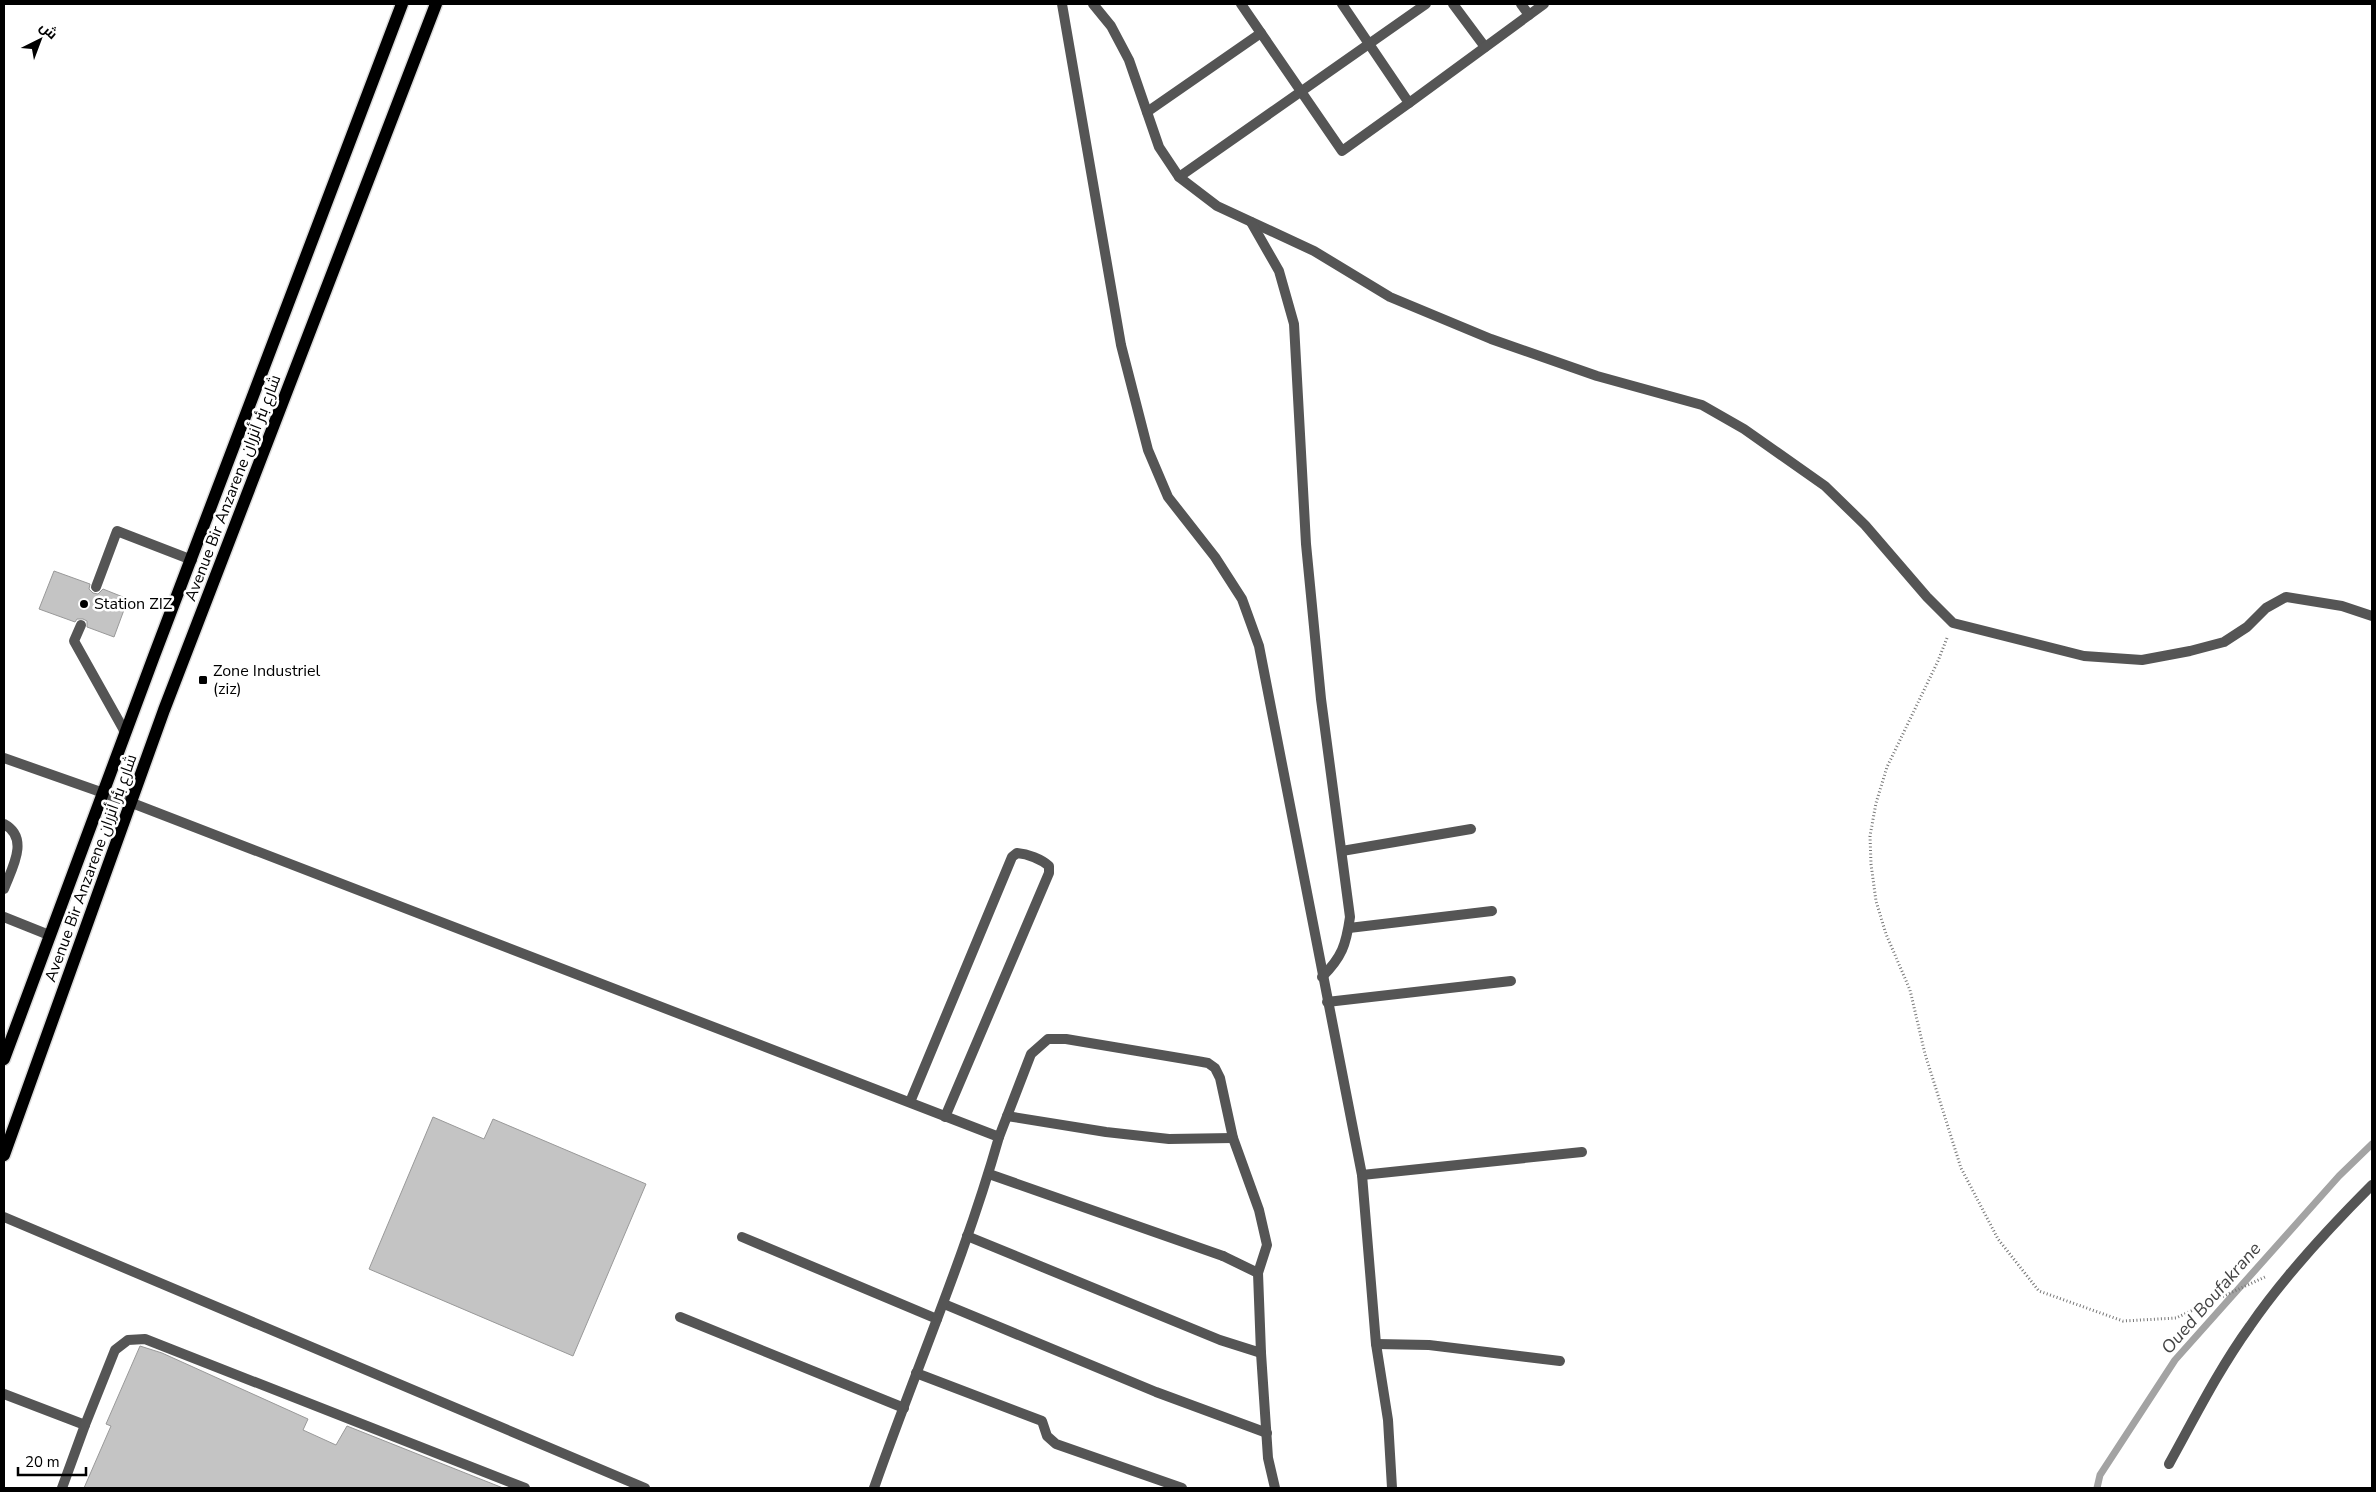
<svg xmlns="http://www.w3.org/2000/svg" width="2376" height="1492" font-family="'Nunito Sans',Cairo,sans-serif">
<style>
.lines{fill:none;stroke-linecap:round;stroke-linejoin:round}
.stream{stroke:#a3a3a3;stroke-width:7}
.building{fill:#c4c4c4;stroke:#999}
.primary-casing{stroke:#dbdbdb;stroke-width:15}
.path{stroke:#777;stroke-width:3;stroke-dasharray:1 2.5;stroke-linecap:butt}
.service{stroke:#555;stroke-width:10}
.minor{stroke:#555;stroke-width:10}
.tertiary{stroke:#555;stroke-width:10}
.primary{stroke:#000;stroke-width:12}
.poi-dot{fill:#000;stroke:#fff;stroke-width:2}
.labels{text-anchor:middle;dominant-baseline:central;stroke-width:5;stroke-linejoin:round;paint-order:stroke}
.street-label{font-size:16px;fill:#000;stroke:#fff}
.poi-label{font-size:16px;fill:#000;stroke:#fff;text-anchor:start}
.water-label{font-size:18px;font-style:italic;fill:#444;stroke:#fff}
</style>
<rect width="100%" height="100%" fill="#fff"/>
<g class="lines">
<path class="stream" d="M2097 1488 2100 1475 2175 1360 2339 1176 2372 1144"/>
</g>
<g class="building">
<path d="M54 571 90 584 89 589 93 593 98 594 103 589 128 599 114 637 87 627V621L83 619H77L75 622 39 609Z"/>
<path d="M433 1117 484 1139 493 1119 646 1184 573 1356 369 1269Z"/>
<path d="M140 1346 162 1353 308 1419 303 1430 336 1445 347 1426 503 1488H84L111 1426 106 1424Z"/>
</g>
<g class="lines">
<defs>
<g id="primary">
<path d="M4 1059 154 656 402 4"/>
<path d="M4 1155 164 710 436 4"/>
</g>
</defs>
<use href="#primary" class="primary-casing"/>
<path class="path" d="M1947 638 1938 661 1887 767 1876 803 1870 836 1871 864 1876 901 1886 934 1910 990 1925 1054 1961 1168 1998 1239 2039 1291 2123 1321 2176 1318 2265 1277"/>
<g class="service">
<path d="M96 587 117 531 192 560"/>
<path d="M81 625 74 641 125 732"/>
<path d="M4 824C30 838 12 868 4 889"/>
<path d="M4 917 49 935"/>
<path d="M910 1102 1012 857 1017 853C1028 854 1041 859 1049 866V873L945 1117"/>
<path d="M1007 1116 1106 1132 1169 1139 1233 1138"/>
<path d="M967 1236 1220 1340 1261 1353 1258 1273 1267 1245 1259 1210 1233 1138 1220 1078 1215 1068 1208 1063 1197 1061 1066 1039H1048L1031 1054 999 1137"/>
<path d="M742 1237 937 1319"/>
<path d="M1223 1256 1258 1273"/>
<path d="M944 1304 1156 1392 1267 1433"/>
<path d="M680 1317 904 1408"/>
<path d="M916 1373 1042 1421 1047 1436 1056 1444 1182 1488"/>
<path d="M4 1394 85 1425 62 1488"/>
<path d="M85 1425 115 1350 128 1340 145 1339 525 1488"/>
<path d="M2169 1464C2195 1417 2219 1369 2250 1326 2285 1275 2329 1228 2372 1185"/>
</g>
<g class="minor">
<path d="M1062 4 1121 345 1148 450 1168 497 1215 557 1242 599 1259 646 1362 1175 1376 1344 1388 1420 1392 1488"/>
<path d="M1093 4 1111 26 1129 60 1159 147 1179 177 1217 206 1314 251 1390 297 1491 339 1597 376 1702 405 1744 429 1825 486 1865 525 1927 597 1953 623 2084 656 2142 660 2190 651 2224 642 2247 627 2266 608 2286 597 2342 606 2372 616"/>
<path d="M1241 4 1342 151 1409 103 1342 4"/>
<path d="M1453 4 1485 47"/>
<path d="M1521 4 1529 15"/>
<path d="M1409 103 1544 4"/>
<path d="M1147 112 1261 33"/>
<path d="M1179 177 1426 4"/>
<path d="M1251 222 1279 271 1294 324 1306 544 1321 699 1350 917C1346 945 1342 957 1322 977"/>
<path d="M132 803 999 1137C965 1257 915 1371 874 1488"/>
<path d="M1342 851 1471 829"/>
<path d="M1349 928 1492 911"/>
<path d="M1327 1002 1511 981"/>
<path d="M989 1174 1223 1256"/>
<path d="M1362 1175 1582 1152"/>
<path d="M4 1217 645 1488"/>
<path d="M1376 1344 1429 1345 1560 1361"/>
<path d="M1261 1353 1268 1458 1275 1488"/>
</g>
<path class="tertiary" d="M4 758 132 803"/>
<use href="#primary" class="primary"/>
</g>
<g class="poi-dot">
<circle cx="84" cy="604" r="5"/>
<rect x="198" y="675" width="10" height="10" rx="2.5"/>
</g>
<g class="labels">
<g class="street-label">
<text transform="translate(233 488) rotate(-69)">Avenue Bir Anzarene شارع بئر أنزران</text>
<text transform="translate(91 868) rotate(-70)">Avenue Bir Anzarene شارع بئر أنزران</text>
</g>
<g class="poi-label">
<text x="94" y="604">Station ZIZ</text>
<text x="213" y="671">Zone Industriel<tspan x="213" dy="18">(ziz)</tspan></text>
</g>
<g class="water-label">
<text transform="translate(2211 1298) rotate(-49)">Oued Boufakrane</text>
</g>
</g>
<rect width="2376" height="1492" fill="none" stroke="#000000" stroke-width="10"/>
<g transform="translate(40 40) rotate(42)" stroke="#ffffff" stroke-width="4" paint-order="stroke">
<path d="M0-4L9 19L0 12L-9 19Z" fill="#000000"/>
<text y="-8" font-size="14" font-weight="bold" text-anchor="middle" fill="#000000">ش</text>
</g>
<path d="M18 1467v8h68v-8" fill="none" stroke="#000000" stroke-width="2.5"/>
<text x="25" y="1467" font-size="15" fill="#000000" stroke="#ffffff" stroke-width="4" paint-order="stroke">20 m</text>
</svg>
